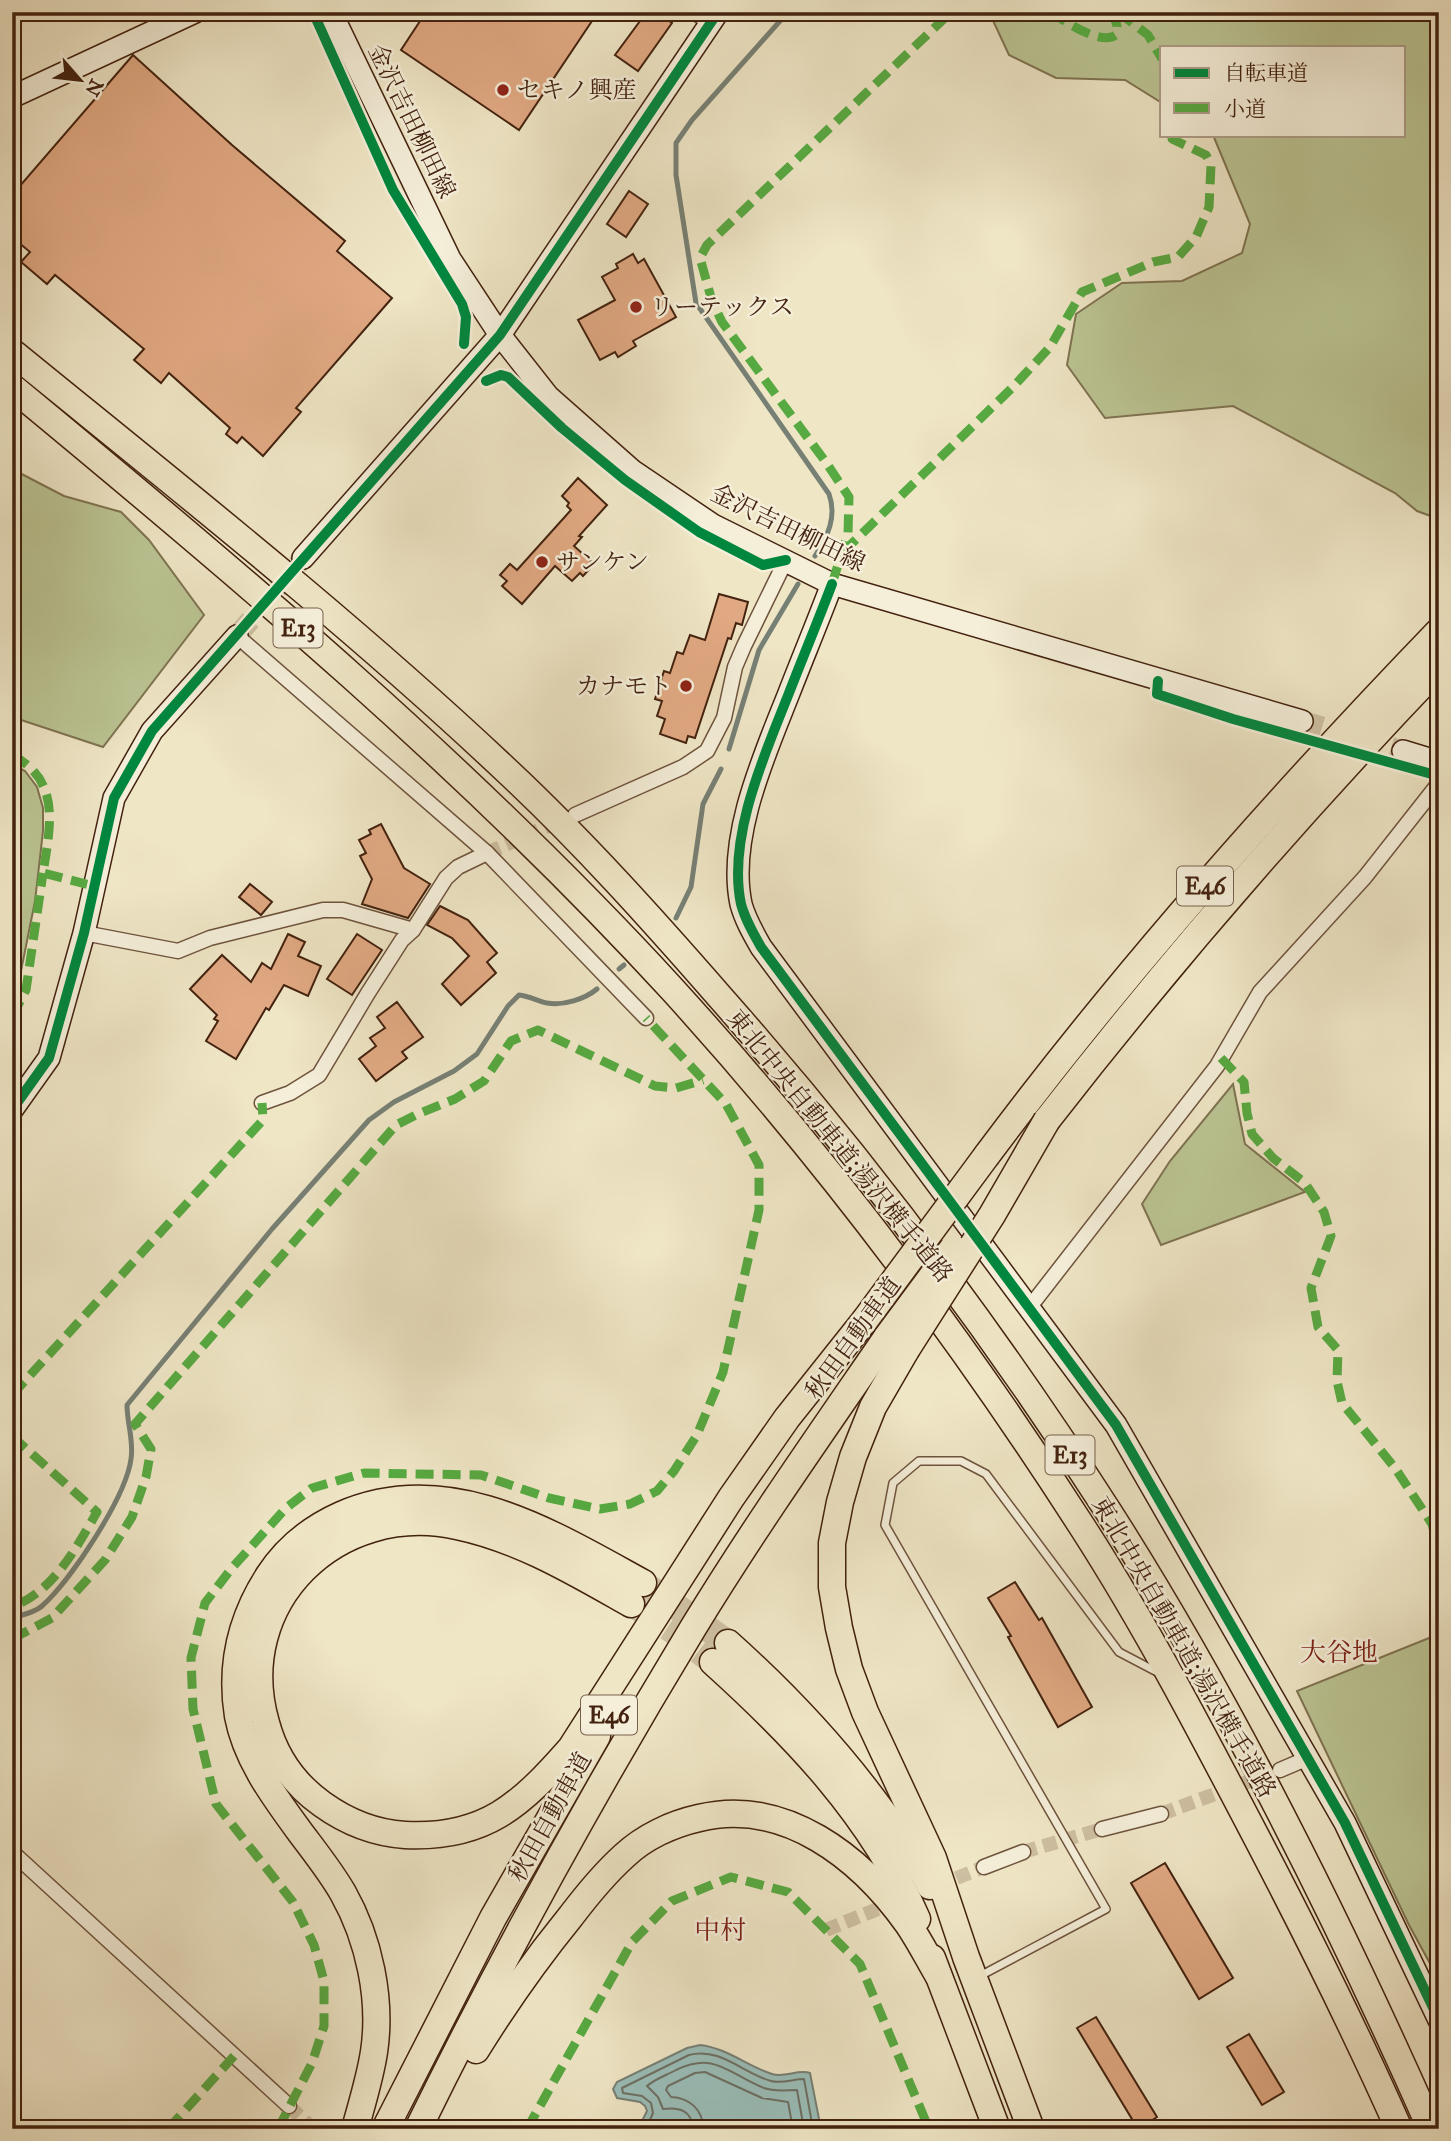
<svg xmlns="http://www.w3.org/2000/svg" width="1451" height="2141" font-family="'IM FELL Great Primer','Noto Serif JP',serif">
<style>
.green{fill:#bbc493;stroke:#7f7351;stroke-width:2}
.water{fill:#9abeb9;stroke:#778075;stroke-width:2}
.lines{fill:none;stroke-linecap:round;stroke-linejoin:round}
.shore{stroke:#6e7064;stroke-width:2}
.stream{stroke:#778075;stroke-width:5}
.building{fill:#e1a983;stroke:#43220f;stroke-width:2}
.street-tunnel{stroke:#cdbfa1;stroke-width:14;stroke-dasharray:14 7;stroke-linecap:butt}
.secondary-tunnel{stroke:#cdbfa1;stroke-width:21;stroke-dasharray:21 10;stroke-linecap:butt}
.highway-tunnel{stroke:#cdbfa1;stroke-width:26;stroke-dasharray:26 13;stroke-linecap:butt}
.lane-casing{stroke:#6e533d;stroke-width:10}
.street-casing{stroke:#6e533d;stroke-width:17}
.secondary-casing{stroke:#43220f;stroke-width:24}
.highway-casing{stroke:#43220f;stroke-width:29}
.lane{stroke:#f5efda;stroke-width:7}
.street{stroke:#f5efda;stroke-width:14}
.secondary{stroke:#f5efda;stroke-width:21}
.highway{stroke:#efe6c6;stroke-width:26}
.highway-bridge-casing{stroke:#43220f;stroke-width:29;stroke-linecap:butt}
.highway-bridge{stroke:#efe6c6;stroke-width:26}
.quiet{stroke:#56aa41;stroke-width:9;stroke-dasharray:18 9;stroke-linecap:butt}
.cycleway-casing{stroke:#f5efda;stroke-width:15}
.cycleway{stroke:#00873e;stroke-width:10}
.poi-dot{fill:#8f2418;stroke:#f5efda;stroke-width:2.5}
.labels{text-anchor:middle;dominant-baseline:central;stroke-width:5;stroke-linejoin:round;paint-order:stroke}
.shield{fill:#f5efda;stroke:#78604c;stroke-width:2}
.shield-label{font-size:23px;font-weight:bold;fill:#43220f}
.poi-label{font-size:24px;fill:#43220f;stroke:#f5efda;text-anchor:start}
.street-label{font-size:24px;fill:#43220f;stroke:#f5efda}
.neighbourhood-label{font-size:26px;fill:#7a1f14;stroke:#f5efda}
</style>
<rect width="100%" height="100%" fill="#efe6c6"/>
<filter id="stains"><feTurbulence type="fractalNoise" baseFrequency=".00286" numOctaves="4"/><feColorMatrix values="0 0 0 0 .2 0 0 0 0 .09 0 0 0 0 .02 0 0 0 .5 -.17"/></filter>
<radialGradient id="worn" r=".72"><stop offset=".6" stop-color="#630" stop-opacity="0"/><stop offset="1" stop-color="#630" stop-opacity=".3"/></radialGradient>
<g class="green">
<path d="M989 12H1439V519L1417 511 1395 493 1233 406 1105 418 1067 365 1076 314 1122 283 1182 281 1242 253 1250 224 1213 135H1404V47H1162V103L1125 80 1056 78 1009 55Z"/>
<path d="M12 469 64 496 121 512 149 540 204 615 103 747 12 717Z"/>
<path d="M12 764 25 771 37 787 43 808V831L35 901 16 996 12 1003Z"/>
<path d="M1233 1084 1245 1144 1305 1192 1161 1245 1142 1204 1170 1161Z"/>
<path d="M1439 1634V1980L1409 1925 1297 1691Z"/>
</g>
<path class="water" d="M700 2045C727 2048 747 2066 772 2074 785 2078 798 2069 810 2073L821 2129H678L675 2123 660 2129H638L647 2111 645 2106 640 2102 617 2098 613 2089 617 2082 687 2048Z"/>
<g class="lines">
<g class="shore">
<path d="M646 2129 653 2113 651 2103 642 2096 623 2093 622 2088 689 2055C721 2047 742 2073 771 2081 783 2084 793 2079 804 2079L813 2129"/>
<path d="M693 2129C692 2110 679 2107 663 2109L658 2097 647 2086C655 2079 667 2075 676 2070 716 2051 728 2074 764 2088 775 2092 785 2090 797 2090L804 2129"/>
<path d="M704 2129C702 2109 690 2098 671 2097L666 2090 668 2086 695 2073 705 2072 762 2098 788 2102 793 2129"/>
</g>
<g class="stream">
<path d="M788 12 692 120 676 143V175L696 303 829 494C837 517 828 536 815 556"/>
<path d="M729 749 759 650 798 584"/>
<path d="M676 918 691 887 703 804 721 769"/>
<path d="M619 969 624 965"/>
<path d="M12 1618C22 1615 34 1613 42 1606 71 1580 126 1497 131 1459 134 1441 127 1423 127 1405L272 1229 369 1120 394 1102 454 1071 477 1054 508 1006 519 995C529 996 538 1001 547 1003 563 1006 585 999 597 989"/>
</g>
</g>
<g class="building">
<path d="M426 12H598L519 130 401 50Z"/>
<path d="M628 12H657L672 23 638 71 615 55 640 21Z"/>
<path d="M133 55 232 145 345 241 337 251 392 298 296 408 301 412 263 456 242 437 237 443 226 434 230 428 169 373 161 383 134 360 144 349 55 275 47 284 21 262 30 252 12 237V195Z"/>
<path d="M629 191 648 204 626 237 607 224Z"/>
<path d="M633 254 638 263 644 259 676 317 633 341 636 346 618 357 615 352 600 360 578 320 615 300 602 277 618 268 616 264Z"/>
<path d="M578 478 607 505 579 536 582 537 574 546 594 564 583 576 580 573 572 581 555 566 522 604 502 586 507 581 500 575 510 564 517 570 571 510 567 506 569 503 562 496Z"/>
<path d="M719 594 748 602 742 625 736 623 731 639 728 638 695 738 688 736 686 743 660 734 665 719 657 716 662 701 655 699 664 671 670 673 677 652 683 654 690 635 705 640Z"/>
<path d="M381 824 404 868 430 884 408 918 362 904 372 879 360 856 366 853 359 840 371 834 369 830Z"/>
<path d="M250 884 272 902 261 915 239 897Z"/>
<path d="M440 906 468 920 497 953 487 962 496 973 461 1005 442 984 469 956 452 938 427 925Z"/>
<path d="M288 934 305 942 298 956 321 966 308 996 284 985 269 1010 266 1008 236 1059 206 1041 218 1021 214 1019 217 1015 190 989 222 955 251 982 262 963 271 969Z"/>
<path d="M357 934 382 950 352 995 327 979Z"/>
<path d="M397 1002 423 1037 402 1052 407 1058 376 1081 359 1059 376 1046 370 1038 385 1028 377 1017Z"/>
<path d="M1015 1582 1039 1620 1042 1618 1092 1707 1058 1727 1008 1637 1011 1636 988 1598Z"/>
<path d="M1165 1863 1233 1978 1199 1999 1131 1883Z"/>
<path d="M1096 2017 1157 2117 1138 2129 1077 2028Z"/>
<path d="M1249 2034 1284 2092 1262 2105 1227 2047Z"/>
</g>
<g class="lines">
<g class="street-tunnel">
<path d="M487 853 562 820"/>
<path d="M1161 1814 1266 1775"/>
<path d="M1023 1852 1102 1829"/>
<path d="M937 1886 984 1867"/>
<path d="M826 1930 895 1902"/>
<path d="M289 2106 313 2129"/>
</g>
<g class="secondary-tunnel">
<path d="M237 636 303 558"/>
<path d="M1302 721 1403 751"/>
</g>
<g class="highway-tunnel">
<path d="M643 1583 728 1643"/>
<path d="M635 1606 673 1631 713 1662"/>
</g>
<defs>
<path id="lane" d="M978 1977 1106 1909 885 1525 893 1483 919 1461H961L986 1474 1119 1652 1159 1673"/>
<g id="street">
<path d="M694 12 711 23"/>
<path d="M237 636 487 853 646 1018"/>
<path d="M575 815 683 767 707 751 724 718 735 667 744 646 786 560"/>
<path d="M84 933 178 951 210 938 323 910H343L413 930"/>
<path d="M262 1103 290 1093 319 1075 368 993 402 940 413 930 446 878 458 867 487 853"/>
<path d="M1029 1308 1217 1066 1260 992 1365 877 1439 783"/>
<path d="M1280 1770 1308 1758"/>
<path d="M1102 1829 1161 1814"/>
<path d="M12 1852 289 2106"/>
<path d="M984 1867 1023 1852"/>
</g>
<g id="secondary">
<path d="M331 12 450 259 500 335 548 396 633 471 713 525 832 584 1302 721"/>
<path d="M12 97 195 12"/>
<path d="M303 558 500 335 718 12"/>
<path d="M832 584C818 621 803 657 789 693 765 754 727 837 741 904 745 919 753 933 761 947L1116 1425 1345 1823 1439 2020"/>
<path d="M1403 751 1439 762"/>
<path d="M12 1110 49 1058 84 933 114 798 152 731 237 636"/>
</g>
<g id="highway">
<path d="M12 352C179 488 349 622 506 770 582 841 652 919 720 997 863 1159 993 1332 1110 1514 1233 1707 1338 1919 1431 2129"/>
<path d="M12 387C242 577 470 769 672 989 824 1156 961 1338 1083 1528 1148 1629 1204 1737 1260 1844 1309 1938 1356 2032 1399 2129"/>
<path d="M1047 1120C1170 962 1301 811 1439 667"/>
<path d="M987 1155C1125 970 1279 797 1439 631"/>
<path d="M906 1350 873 1407 853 1457 840 1502 832 1543V1587L839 1628 849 1669 865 1712 933 1858 966 1957 1031 2129"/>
<path d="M631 1604C576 1573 520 1539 457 1526 338 1500 231 1602 266 1723 275 1757 294 1784 322 1804 347 1822 374 1833 405 1835 485 1839 521 1805 571 1748L731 1498 787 1418 865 1320"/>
<path d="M728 1643C785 1694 836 1748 881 1810 899 1834 917 1859 930 1886"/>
<path d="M713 1662C795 1736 872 1816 917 1919"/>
<path d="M932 1958 997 2129"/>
<path d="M476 2050C505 2003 536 1959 571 1916 587 1895 604 1874 624 1856 644 1837 672 1824 699 1818 785 1797 861 1858 908 1924 919 1940 928 1958 938 1975"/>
<path d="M355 2129C362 2103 370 2078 374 2052 382 1999 369 1939 343 1893 331 1872 315 1852 300 1832 275 1798 246 1759 238 1716 230 1666 241 1618 269 1575 286 1549 312 1528 341 1515 448 1468 550 1532 643 1583"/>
<path d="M385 2129 493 1918 597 1736"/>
<path d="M418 2129C502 1958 595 1790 693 1628 754 1528 821 1433 887 1337"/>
</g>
</defs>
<use href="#lane" class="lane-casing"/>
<use href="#street" class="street-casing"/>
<use href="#secondary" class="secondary-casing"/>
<use href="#highway" class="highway-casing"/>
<use href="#lane" class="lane"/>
<use href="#street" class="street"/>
<use href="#secondary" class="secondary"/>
<use href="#highway" class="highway"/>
<defs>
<g id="highway-bridge">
<path d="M865 1320 987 1155"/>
<path d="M887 1337 953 1248"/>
<path d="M906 1350 992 1215 1047 1120"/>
</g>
</defs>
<use href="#highway-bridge" class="highway-bridge-casing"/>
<use href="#highway-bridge" class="highway-bridge"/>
<g class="quiet">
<path d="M1050 12C1065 21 1100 46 1116 35L1117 26 1113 12"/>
<path d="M1118 12 1148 35 1162 59"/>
<path d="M843 552 1012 388 1050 347 1082 292 1153 262 1178 257 1196 237 1209 207 1211 165 1206 155 1172 139V135"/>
<path d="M832 584 848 533 849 497 825 461 722 322 712 301 700 258 707 245 951 12"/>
<path d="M12 755C62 781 50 827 43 873L94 886"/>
<path d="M12 1017 26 990 43 873"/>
<path d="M1221 1058 1244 1082 1247 1113 1252 1134 1273 1158 1305 1183 1324 1212 1331 1236 1311 1288 1318 1327 1338 1350 1337 1381 1342 1403 1395 1468 1432 1524 1439 1552"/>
<path d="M12 1395 263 1120 262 1103"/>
<path d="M12 1436 97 1512C76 1548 54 1591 12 1607"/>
<path d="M12 1639 52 1618 105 1560 132 1517 146 1477 151 1449 135 1424 396 1125 418 1114 455 1099 484 1081 511 1041 538 1030 655 1086 676 1088 703 1080"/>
<path d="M168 2129 234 2056"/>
<path d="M278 2129 312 2063 324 2026V1981L314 1945 293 1902 216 1804 193 1709 191 1658 205 1603 231 1569 286 1508 312 1488 364 1473 481 1475 549 1498 600 1509 630 1504 657 1491 674 1471 697 1435 723 1372 759 1210V1165L726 1104 646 1018"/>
<path d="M527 2129 632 1942 672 1901 731 1877 788 1892 860 1964 929 2129"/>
</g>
<defs>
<g id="cycleway">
<path d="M313 12 393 190 462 304 466 317 464 344"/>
<path d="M486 381 501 375 508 377 562 428 625 480 699 532 763 565 786 560"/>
<path d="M832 584C818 621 803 657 789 693 765 754 727 837 741 904 745 919 753 933 761 947L1116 1425 1345 1823 1439 2020"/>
<path d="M1158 681 1157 694 1233 719 1439 776"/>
<path d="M12 1110 49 1058 84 933 114 798 152 731 500 335 718 12"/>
</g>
</defs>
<use href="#cycleway" class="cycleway-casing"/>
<use href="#cycleway" class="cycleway"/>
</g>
<g class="poi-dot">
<circle cx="503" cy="90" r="7"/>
<circle cx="636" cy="307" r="7"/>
<circle cx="542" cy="562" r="7"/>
<circle cx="686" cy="686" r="7"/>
</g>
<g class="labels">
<g class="shield">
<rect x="273.5" y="608.5" width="49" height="39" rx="5"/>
<rect x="1177" y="866.5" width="56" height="39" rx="5"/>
<rect x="1045.5" y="1435.5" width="49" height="39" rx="5"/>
<rect x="581" y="1695.5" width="56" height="39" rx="5"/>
</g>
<g class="shield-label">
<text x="298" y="628">E13</text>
<text x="1205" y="886">E46</text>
<text x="1070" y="1455">E13</text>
<text x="609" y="1715">E46</text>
</g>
<g class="poi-label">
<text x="517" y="90">セキノ興産</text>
<text x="650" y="307">リーテックス</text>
<text x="556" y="562">サンケン</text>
<text x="672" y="686" text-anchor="end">カナモト</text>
</g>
<g class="street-label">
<text transform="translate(412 121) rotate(64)">金沢吉田柳田線</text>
<text transform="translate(788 528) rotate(26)">金沢吉田柳田線</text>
<text transform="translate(840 1146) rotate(51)">東北中央自動車道;湯沢横手道路</text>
<text transform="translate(853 1338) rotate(-54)">秋田自動車道</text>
<text transform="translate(1184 1647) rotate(60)">東北中央自動車道;湯沢横手道路</text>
<text transform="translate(550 1817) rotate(-61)">秋田自動車道</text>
</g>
<g class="neighbourhood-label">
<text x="1339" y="1652">大谷地</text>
<text x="720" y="1930">中村</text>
</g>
</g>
<rect width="1451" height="2141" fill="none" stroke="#efe6c6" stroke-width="42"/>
<rect x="14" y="14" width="1423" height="2113" fill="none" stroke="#43220f" stroke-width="3.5"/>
<rect x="21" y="21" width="1409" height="2099" fill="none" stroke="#43220f" stroke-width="2"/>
<rect x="1160" y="46" width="245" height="91" fill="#f5efda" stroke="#ae9d89" stroke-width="2"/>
<rect x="1174" y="68" width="35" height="10" fill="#00873e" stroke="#ae9d89" stroke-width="2"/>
<text x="1224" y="80" font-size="21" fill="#43220f">自転車道</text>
<rect x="1174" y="103" width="35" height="10" fill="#56aa41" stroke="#ae9d89" stroke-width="2"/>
<text x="1224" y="116" font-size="21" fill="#43220f">小道</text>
<g transform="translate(80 80) rotate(118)" stroke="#f5efda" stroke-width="5" paint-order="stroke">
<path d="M0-5L12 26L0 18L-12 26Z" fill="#43220f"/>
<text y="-10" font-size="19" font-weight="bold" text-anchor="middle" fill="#43220f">N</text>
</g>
<rect width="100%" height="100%" filter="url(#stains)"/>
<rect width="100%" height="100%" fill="url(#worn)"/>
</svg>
